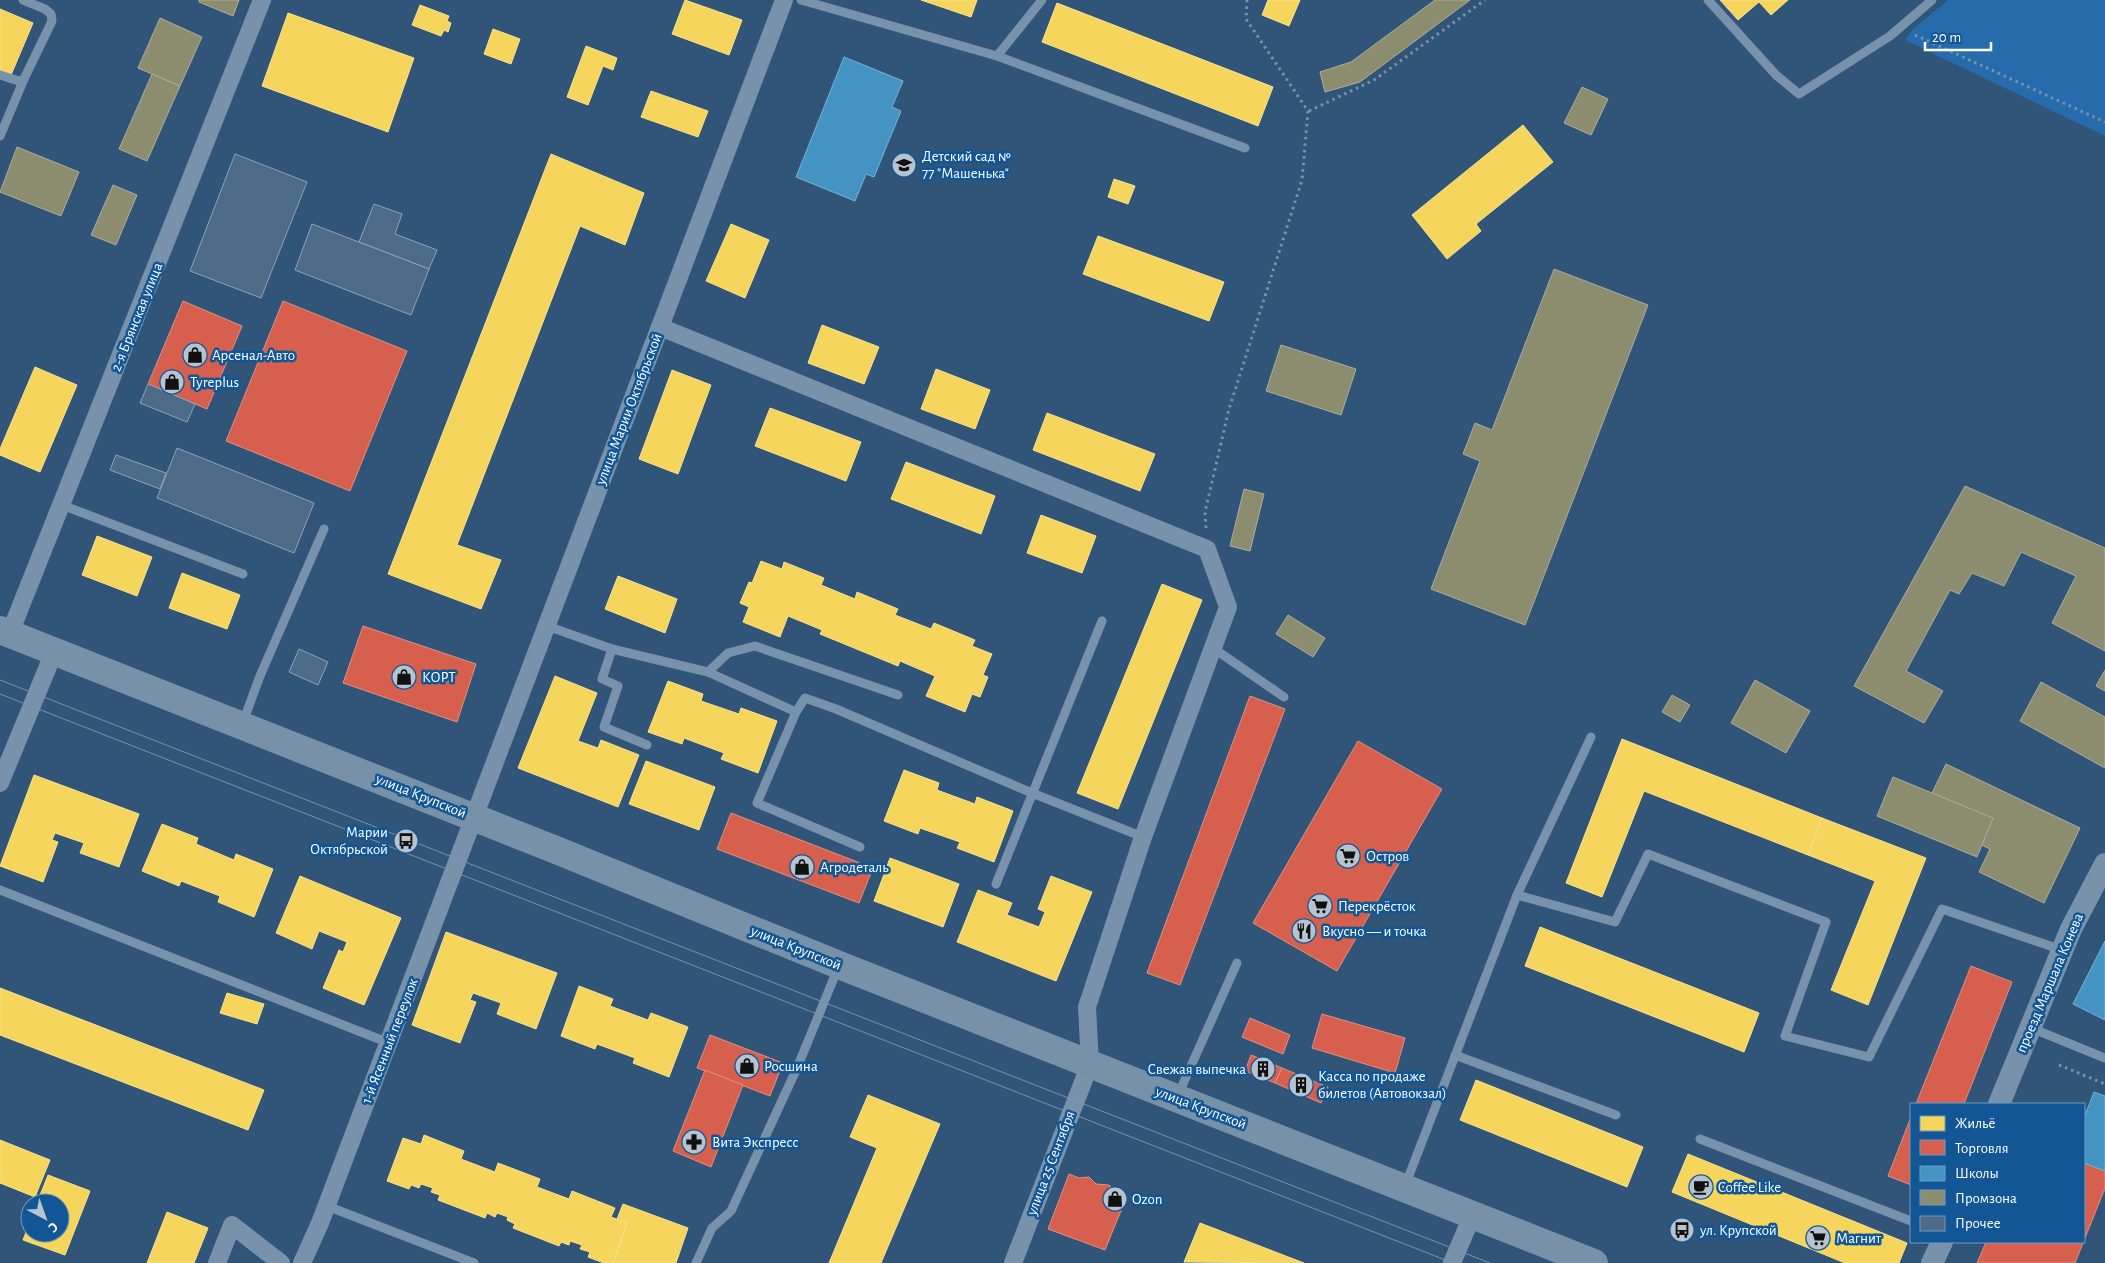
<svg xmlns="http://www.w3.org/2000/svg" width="2105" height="1263" font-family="'Alegreya Sans',sans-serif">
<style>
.green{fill:#266cad}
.homes{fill:#f6d55c;stroke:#f9e28d}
.shops{fill:#d6604d;stroke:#e29082}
.schools{fill:#4393c3;stroke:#7bb3d5}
.industry{fill:#8c8c6e;stroke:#aeae9a}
.building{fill:#4d6b87;stroke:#8ea4b8}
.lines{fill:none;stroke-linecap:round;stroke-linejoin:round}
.path{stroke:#7992ab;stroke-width:3;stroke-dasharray:2.5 4;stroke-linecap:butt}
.service{stroke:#7992ab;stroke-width:9}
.minor{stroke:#7992ab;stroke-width:18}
.tertiary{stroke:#7992ab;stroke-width:22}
.primary{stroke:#7791a9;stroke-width:28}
.tram{stroke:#7b92aa;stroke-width:1}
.labels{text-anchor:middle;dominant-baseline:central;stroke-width:5;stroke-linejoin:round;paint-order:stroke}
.poi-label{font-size:15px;fill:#fff;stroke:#125696;text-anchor:start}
.street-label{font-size:15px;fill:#fff;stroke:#125696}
</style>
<rect width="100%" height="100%" fill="#305578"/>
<path class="green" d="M1948 0H2105V136L1905 40 1913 29Z"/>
<g class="homes">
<path d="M685 0 742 20 729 55 672 34Z"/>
<path d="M921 0H977L971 17Z"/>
<path d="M1268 0H1300L1289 26 1262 15Z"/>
<path d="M1720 0H1788L1771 15 1759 2 1738 20Z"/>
<path d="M1057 3 1273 87 1258 126 1042 42Z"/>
<path d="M420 5 449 16 447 21 451 23 448 32 444 30 441 36 412 25Z"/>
<path d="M0 9 33 23 11 75 0 70Z"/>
<path d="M288 13 414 58 388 132 262 86Z"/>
<path d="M493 29 520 39 511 64 484 54Z"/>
<path d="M586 46 617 58 613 70 603 66 588 105 567 97Z"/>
<path d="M651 91 708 111 698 137 641 117Z"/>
<path d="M1523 125 1553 162 1476 224 1481 231 1447 259 1412 215Z"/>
<path d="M551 154 644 193 625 245 580 226 457 545 501 560 481 609 388 574Z"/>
<path d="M1114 179 1135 186 1128 204 1108 197Z"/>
<path d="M731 224 769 240 745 298 706 281Z"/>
<path d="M1098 236 1224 282 1209 321 1083 274Z"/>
<path d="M822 325 879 347 864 384 808 363Z"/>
<path d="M35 367 77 385 40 472 0 455V449Z"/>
<path d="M936 369 990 390 975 429 921 409Z"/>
<path d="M672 370 711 385 678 474 639 459Z"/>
<path d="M770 408 861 442 846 481 755 446Z"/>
<path d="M1047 413 1155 454 1140 491 1033 450Z"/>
<path d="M906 462 995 496 981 534 891 499Z"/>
<path d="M1041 515 1096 536 1082 573 1027 553Z"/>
<path d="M97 536 152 557 137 596 82 575Z"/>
<path d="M761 561 782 569 784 562 824 578 821 585 855 599 857 592 898 609 895 615 931 629 934 623 975 640 972 646 992 654 983 675 988 677 980 697 972 694 965 712 926 696 935 676 900 661 898 666 820 634 822 630 788 616 780 637 743 622 749 607 740 603 749 582 752 583Z"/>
<path d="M182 573 240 595 227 629 169 608Z"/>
<path d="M618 576 677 599 665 633 605 609Z"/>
<path d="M1162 584 1202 600 1118 809 1077 793Z"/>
<path d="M555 676 597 693 578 741 598 748 601 740 639 755 618 807 518 768Z"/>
<path d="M668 681 703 694 701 701 739 714 741 708 777 721 758 773 721 759 724 753 684 738 682 744 648 732Z"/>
<path d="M1622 739 1822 818 1808 855 1644 791 1602 897 1566 883Z"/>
<path d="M646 761 715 787 699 830 629 804Z"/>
<path d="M904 770 939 783 937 790 975 804 977 797 1013 811 994 862 957 848 960 842 920 828 918 834 884 821Z"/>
<path d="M34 775 139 814 119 867 80 853 84 843 55 833 52 840 58 842 43 882 0 866Z"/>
<path d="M1822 818 1926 858 1868 1005 1831 990 1875 881 1808 855Z"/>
<path d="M162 824 198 838 196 844 234 860 236 854 273 869 254 917 218 902 220 896 181 881 179 886 142 871Z"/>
<path d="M890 858 959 884 943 927 874 901Z"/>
<path d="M300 876 401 918 364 1005 323 988 339 950 343 952 347 942 319 931 312 949 276 933Z"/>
<path d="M1051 876 1092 892 1056 981 957 942 978 890 1012 903 1007 915 1039 927 1045 912 1038 909Z"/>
<path d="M1540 927 1759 1013 1744 1052 1525 966Z"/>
<path d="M446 932 557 973 536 1029 497 1014 501 1003 473 993 470 1000 476 1002 460 1043 412 1025Z"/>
<path d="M579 986 613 999 610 1006 648 1020 651 1013 688 1027 669 1077 633 1063 635 1058 597 1044 595 1049 561 1036Z"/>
<path d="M0 988 264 1090 248 1130 0 1035Z"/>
<path d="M227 993 264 1004 257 1024 220 1013Z"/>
<path d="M1476 1080 1643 1147 1627 1187 1460 1120Z"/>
<path d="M868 1095 940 1124 881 1263H829L877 1148 850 1137Z"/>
<path d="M424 1135 464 1151 461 1159 495 1172 498 1163 540 1179 537 1187 569 1199 572 1191 615 1208 611 1217 627 1223 613 1263H604L588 1257 590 1252 580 1249 582 1245 570 1241 569 1245 561 1242 559 1246 513 1228 515 1224 507 1220 508 1217 497 1213 495 1217 487 1213 485 1218 438 1200 440 1195 431 1192 433 1188 421 1184 419 1188 411 1185 409 1189 387 1181 403 1138 421 1144Z"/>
<path d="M0 1140 50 1160 35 1197 0 1183Z"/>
<path d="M1688 1154 1907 1243 1899 1263H1845L1672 1192Z"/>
<path d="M48 1175 90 1191 65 1255 23 1240 30 1222V1233H60V1203H37Z"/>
<path d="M623 1204 688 1228 676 1263H613L627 1223 617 1219Z"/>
<path d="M167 1212 208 1228 194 1263H147Z"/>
<path d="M1200 1223 1304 1263 1184 1262Z"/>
</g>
<g class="shops">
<path d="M183 301 242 326 207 409 148 384Z"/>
<path d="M283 301 407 351 350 491 226 441Z"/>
<path d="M363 626 476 664 457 722 343 683Z"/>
<path d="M1250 696 1285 709 1180 985 1147 973Z"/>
<path d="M1358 741 1442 789 1337 971 1253 923Z"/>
<path d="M731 813 873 868 859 903 717 849Z"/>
<path d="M1971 966 2012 982 1964 1104H1916Z"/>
<path d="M1322 1014 1405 1038 1395 1073 1312 1048Z"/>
<path d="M1250 1018 1290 1035 1283 1054 1242 1037Z"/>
<path d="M710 1035 783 1063 770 1096 697 1068Z"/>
<path d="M1251 1055 1282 1068 1275 1083 1245 1071Z"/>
<path d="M1282 1068 1328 1087 1321 1103 1275 1083Z"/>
<path d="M705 1070 743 1085 711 1167 673 1151Z"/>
<path d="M1911 1117V1185L1888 1176Z"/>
<path d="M2084 1163 2105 1171V1188L2075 1263H1977L1986 1242H2084Z"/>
<path d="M1069 1174 1079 1178 1089 1177 1096 1184 1109 1185 1115 1191 1127 1196 1105 1250 1048 1229Z"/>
</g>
<g class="schools">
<path d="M844 57 903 81 892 107 901 111 874 177 866 174 855 201 796 177Z"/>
<path d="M2105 941V1020L2073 1004Z"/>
<path d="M2094 1092 2105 1096V1171L2084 1163V1118Z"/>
</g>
<g class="industry">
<path d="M199 0H239L233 16 199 2Z"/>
<path d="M1435 0H1470L1360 82 1325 92 1320 72 1351 62Z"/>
<path d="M160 18 202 37 180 86 138 68Z"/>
<path d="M152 74 180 86 147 161 119 149Z"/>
<path d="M1582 87 1608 99 1591 135 1564 123Z"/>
<path d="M17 147 79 172 61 216 0 192Z"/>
<path d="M113 185 137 195 116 245 91 235Z"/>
<path d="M1554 269 1648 305 1525 625 1431 589 1480 461 1463 454 1475 423 1492 430Z"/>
<path d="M1281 345 1356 369 1341 415 1266 391Z"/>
<path d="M1965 486 2105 548V651L2052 623 2076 576 2021 552 2004 586 1972 573 1959 594 1950 590 1906 671 1943 691 1924 723 1854 686Z"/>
<path d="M1244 489 1264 494 1250 551 1230 546Z"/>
<path d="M1288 615 1325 638 1313 657 1276 634Z"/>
<path d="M2105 670V691L2096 686Z"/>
<path d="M1755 680 1810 711 1786 753 1731 723Z"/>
<path d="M2041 682 2105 717V768L2020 721Z"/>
<path d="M1672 695 1690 705 1680 722 1662 712Z"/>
<path d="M1946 764 2080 828 2044 903 1979 872 1990 849 1921 816Z"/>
<path d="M1893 777 1993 818 1977 857 1877 816Z"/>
</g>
<g class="building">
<path d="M235 154 307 182 261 298 190 271Z"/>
<path d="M374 204 402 214 395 234 437 250 429 269 359 242Z"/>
<path d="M312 224 429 269 411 315 295 270Z"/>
<path d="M148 384 195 404 187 422 140 403Z"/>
<path d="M177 448 314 503 294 553 157 498Z"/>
<path d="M116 455 166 473 160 489 110 470Z"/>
<path d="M299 649 328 662 318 685 289 672Z"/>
</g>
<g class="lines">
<g class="path">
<path d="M1915 35 2105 122"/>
<path d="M1309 111 1374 80 1485 0"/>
<path d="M1206 528 1205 512 1229 409 1302 180 1308 111 1246 19 1247 0"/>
<path d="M2059 1065 2105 1084"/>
<path d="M2104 1190H2105"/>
</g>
<g class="service">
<path d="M801 0 997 56 1042 0"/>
<path d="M1708 0 1776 75 1799 94 1890 36 1932 0"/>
<path d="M997 56 1245 148"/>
<path d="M0 75 19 81 24 79 52 21 51 14 45 9 23 0"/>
<path d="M0 136 24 79"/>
<path d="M62 505 243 574"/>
<path d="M547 626 612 649 602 679 618 686 604 727 647 745"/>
<path d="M1213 648 1284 697"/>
<path d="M612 649 708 672 796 712 757 803 860 847"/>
<path d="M708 672 728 653 755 646 898 695"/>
<path d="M796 712 805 698 836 709 1032 793 1143 837"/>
<path d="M243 722 260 676 324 529"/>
<path d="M996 884 1102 621"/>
<path d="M0 890 389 1043"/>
<path d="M1517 895 1591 737"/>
<path d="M2031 1028 2105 1058"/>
<path d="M1455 1055 1616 1115"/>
<path d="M1178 1095 1237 963"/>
<path d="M1700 1139 1911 1221"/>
<path d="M1405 1186 1517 895 1615 922 1648 854 1826 922 1785 1036 1869 1057 1942 909 2062 950"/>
<path d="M327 1206 474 1263"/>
<path d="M696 1263 712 1228 731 1211 797 1068 838 968"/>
</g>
<g class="minor">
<path d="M660 327 1207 549 1228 607 1143 837 1087 1007 1090 1064 1013 1263"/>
<path d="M10 633 262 0"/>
<path d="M0 783 54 652"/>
<path d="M217 1263 232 1225 281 1263"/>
<path d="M302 1263 320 1223 784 0"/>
<path d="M1452 1263 1472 1216"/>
</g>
<g class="tertiary">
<path d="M1999 1104 2071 929 2105 864"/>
<path d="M1932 1263 1942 1242"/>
</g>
<path class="primary" d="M0 630 556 850 839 965 1594 1263"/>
<g class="tram">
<path d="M0 680 1490 1263"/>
<path d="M0 694 1453 1263"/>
</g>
</g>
<defs>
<symbol id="school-disc" viewBox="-11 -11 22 22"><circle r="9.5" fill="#b7c4d0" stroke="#125696"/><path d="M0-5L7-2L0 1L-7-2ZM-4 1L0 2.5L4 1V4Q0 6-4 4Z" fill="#111"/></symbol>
<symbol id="shop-disc" viewBox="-11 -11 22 22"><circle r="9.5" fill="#b7c4d0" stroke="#125696"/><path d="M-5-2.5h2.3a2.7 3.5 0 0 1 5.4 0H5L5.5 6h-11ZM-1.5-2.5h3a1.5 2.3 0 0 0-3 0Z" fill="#111"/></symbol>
<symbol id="bus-disc" viewBox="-11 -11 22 22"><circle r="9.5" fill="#b7c4d0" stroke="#125696"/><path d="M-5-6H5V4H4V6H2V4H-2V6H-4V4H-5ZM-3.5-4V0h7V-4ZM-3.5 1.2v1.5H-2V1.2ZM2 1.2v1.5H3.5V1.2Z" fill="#111"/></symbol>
<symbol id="supermarket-disc" viewBox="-11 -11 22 22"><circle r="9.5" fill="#b7c4d0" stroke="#125696"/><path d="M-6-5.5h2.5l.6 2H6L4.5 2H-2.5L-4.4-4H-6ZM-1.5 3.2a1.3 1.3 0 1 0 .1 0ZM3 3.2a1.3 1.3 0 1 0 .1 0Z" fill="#111"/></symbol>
<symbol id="restaurant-disc" viewBox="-11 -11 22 22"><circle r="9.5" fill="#b7c4d0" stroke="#125696"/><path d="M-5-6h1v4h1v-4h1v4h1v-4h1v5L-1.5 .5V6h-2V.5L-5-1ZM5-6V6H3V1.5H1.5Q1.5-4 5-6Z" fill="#111"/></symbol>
<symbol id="building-disc" viewBox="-11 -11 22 22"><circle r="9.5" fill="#b7c4d0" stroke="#125696"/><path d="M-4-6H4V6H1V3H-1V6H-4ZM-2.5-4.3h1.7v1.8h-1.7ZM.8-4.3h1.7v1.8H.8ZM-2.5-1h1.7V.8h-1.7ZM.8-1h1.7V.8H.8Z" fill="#111"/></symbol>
<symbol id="pharmacy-disc" viewBox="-11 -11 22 22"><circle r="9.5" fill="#b7c4d0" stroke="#125696"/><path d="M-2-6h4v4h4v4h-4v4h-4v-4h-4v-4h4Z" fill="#111"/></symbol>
<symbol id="cafe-disc" viewBox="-11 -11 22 22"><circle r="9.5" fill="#b7c4d0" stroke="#125696"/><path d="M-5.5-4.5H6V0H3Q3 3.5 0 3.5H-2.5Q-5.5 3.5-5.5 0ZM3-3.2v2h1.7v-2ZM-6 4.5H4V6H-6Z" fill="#111"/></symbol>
</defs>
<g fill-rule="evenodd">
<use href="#school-disc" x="890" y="151" width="28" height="28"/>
<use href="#shop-disc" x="181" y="341" width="28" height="28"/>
<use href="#shop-disc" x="158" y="368" width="28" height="28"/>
<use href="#shop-disc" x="390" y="663" width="28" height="28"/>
<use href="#bus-disc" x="392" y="827" width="28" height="28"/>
<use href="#supermarket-disc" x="1334" y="842" width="28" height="28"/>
<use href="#shop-disc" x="788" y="853" width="28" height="28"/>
<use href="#supermarket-disc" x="1306" y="892" width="28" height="28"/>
<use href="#restaurant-disc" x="1290" y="917" width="28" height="28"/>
<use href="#shop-disc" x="733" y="1052" width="28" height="28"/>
<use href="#building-disc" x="1249" y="1055" width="28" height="28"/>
<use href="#building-disc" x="1287" y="1071" width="28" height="28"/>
<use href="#pharmacy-disc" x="680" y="1128" width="28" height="28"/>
<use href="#cafe-disc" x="1687" y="1173" width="28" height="28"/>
<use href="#shop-disc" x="1101" y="1185" width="28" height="28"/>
<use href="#bus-disc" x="1668" y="1216" width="28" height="28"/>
<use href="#supermarket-disc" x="1804" y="1224" width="28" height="28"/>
</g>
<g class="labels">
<g class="poi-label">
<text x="922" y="156">Детский сад №<tspan x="922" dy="17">77 "Машенька"</tspan></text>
<text x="212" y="355">Арсенал-Авто</text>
<text x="190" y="382">Tyreplus</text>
<text x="422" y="677">КОРТ</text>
<text x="388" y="832" text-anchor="end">Марии<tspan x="388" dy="17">Октябрьской</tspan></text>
<text x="1366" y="856">Остров</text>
<text x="820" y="867">Агродеталь</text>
<text x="1338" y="906">Перекрёсток</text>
<text x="1322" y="931">Вкусно — и точка</text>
<text x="764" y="1066">Росшина</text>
<text x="1246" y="1069" text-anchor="end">Свежая выпечка</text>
<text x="1318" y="1076">Касса по продаже<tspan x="1318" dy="17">билетов (Автовокзал)</tspan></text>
<text x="712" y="1142">Вита Экспресс</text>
<text x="1718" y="1187">Coffee Like</text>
<text x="1132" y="1199">Ozon</text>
<text x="1700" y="1230">ул. Крупской</text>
<text x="1836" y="1238">Магнит</text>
</g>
<g class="street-label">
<text transform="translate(137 317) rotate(-68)">2-я Брянская улица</text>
<text transform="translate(629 409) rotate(-69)">улица Марии Октябрьской</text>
<text transform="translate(421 796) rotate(22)">улица Крупской</text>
<text transform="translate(796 948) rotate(22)">улица Крупской</text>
<text transform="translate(2050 983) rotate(-67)">проезд Маршала Конева</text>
<text transform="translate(390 1041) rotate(-69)">1-й Ясенный переулок</text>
<text transform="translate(1201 1108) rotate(21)">улица Крупской</text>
<text transform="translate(1051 1163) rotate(-69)">улица 25 Сентября</text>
</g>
</g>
<rect x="1910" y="1103" width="175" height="140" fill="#125696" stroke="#719ac0"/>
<rect x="1920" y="1116" width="25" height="15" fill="#f6d55c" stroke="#719ac0"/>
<text x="1955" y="1128" font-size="15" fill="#ffffff">Жильё</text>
<rect x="1920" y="1140" width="25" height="15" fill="#d6604d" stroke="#719ac0"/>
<text x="1955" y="1153" font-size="15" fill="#ffffff">Торговля</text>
<rect x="1920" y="1166" width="25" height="15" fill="#4393c3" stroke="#719ac0"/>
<text x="1955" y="1178" font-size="15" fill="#ffffff">Школы</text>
<rect x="1920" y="1190" width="25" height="15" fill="#8c8c6e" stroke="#719ac0"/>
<text x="1955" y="1203" font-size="15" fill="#ffffff">Промзона</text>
<rect x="1920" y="1216" width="25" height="15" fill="#4d6b87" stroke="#719ac0"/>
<text x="1955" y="1228" font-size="15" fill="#ffffff">Прочее</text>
<g transform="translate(45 1218) rotate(139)"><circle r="24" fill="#125696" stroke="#719ac0"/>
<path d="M0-4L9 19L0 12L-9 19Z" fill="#b7c4d0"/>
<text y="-8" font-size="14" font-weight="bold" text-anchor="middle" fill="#ffffff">С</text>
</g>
<path d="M1925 42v8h66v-8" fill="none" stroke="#ffffff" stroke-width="2.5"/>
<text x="1932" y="42" font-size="15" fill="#ffffff" stroke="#125696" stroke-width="4" paint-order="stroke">20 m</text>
</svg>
